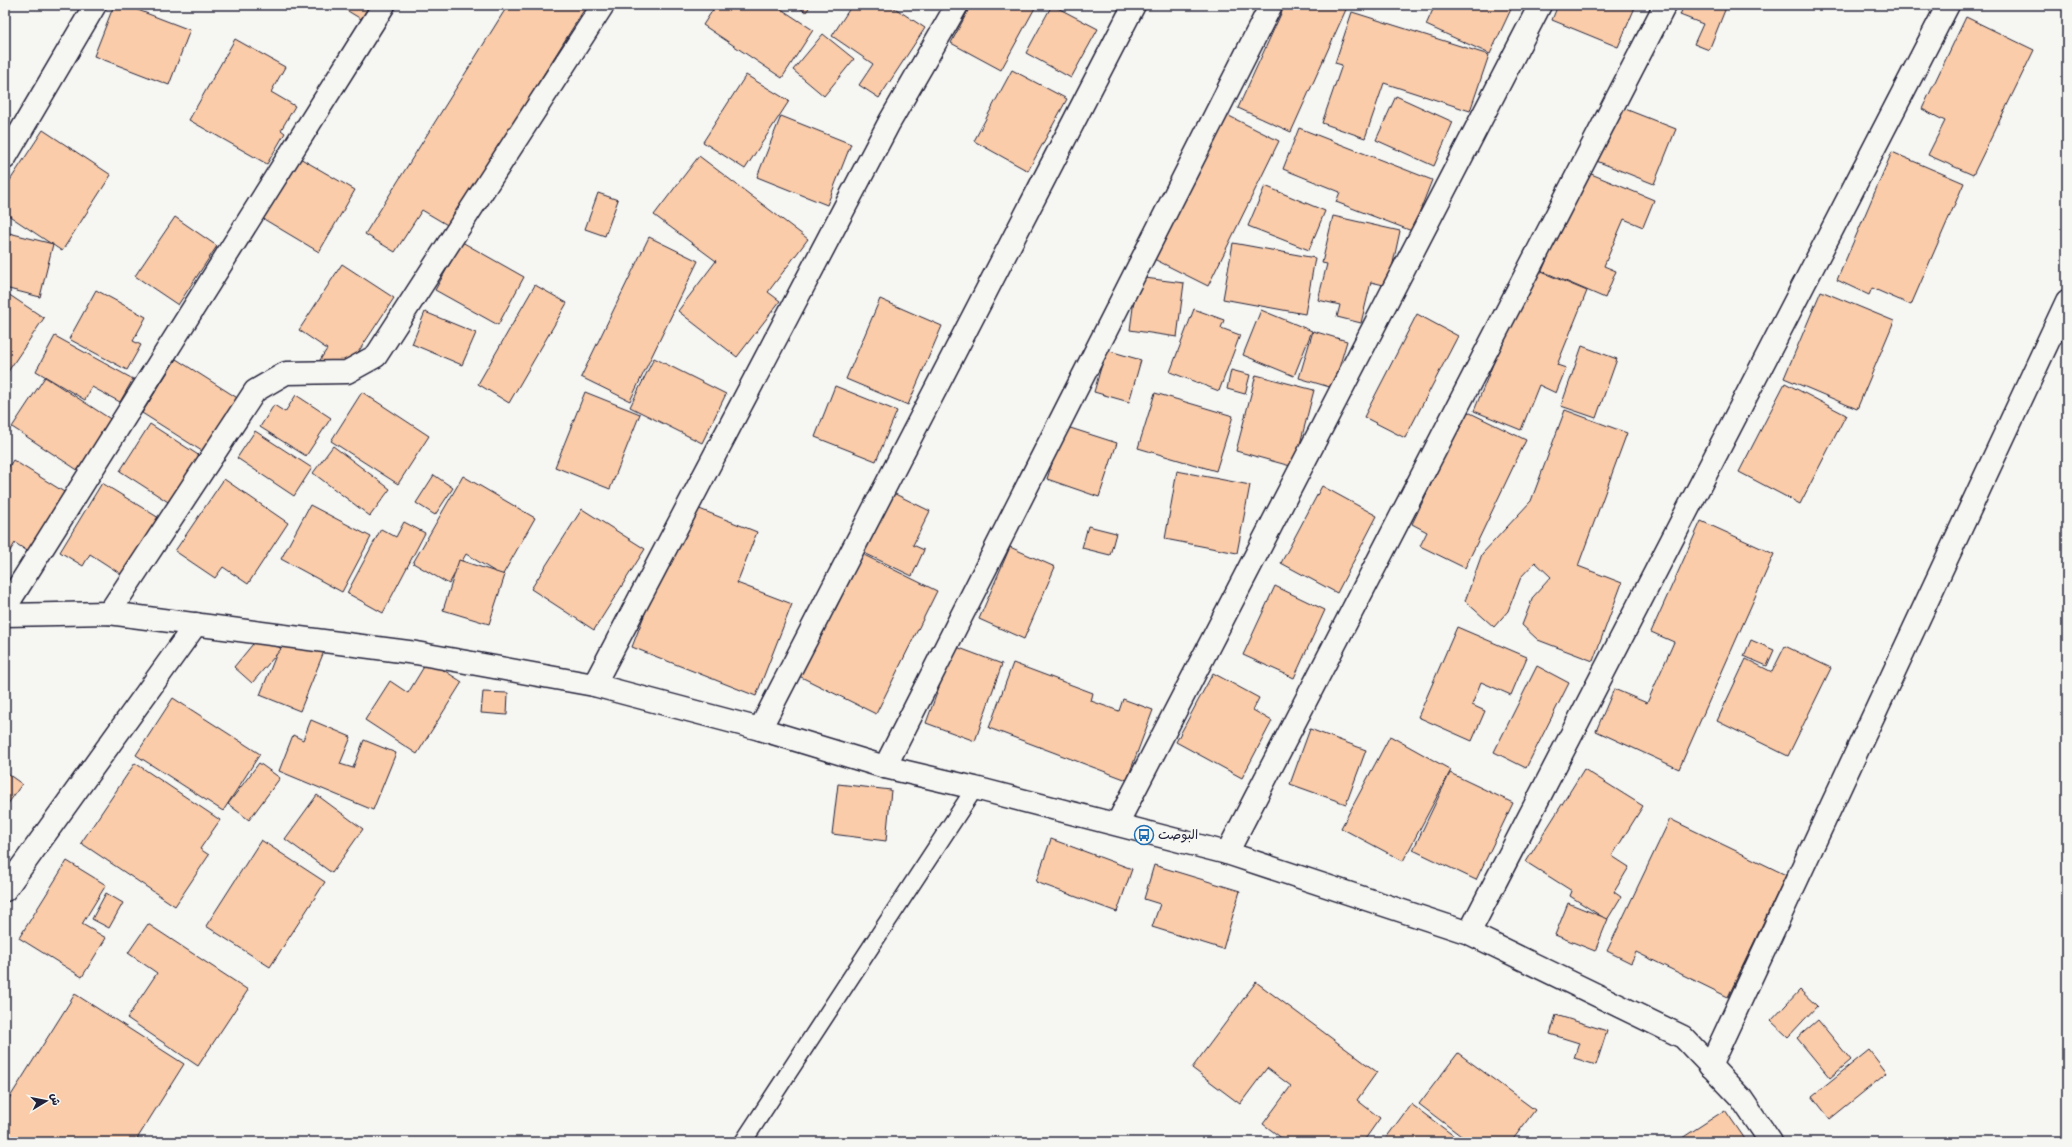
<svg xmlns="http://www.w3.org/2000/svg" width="2072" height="1147" font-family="'Architects Daughter','Playpen Sans Arabic',sans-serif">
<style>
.building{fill:#facca9;stroke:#22223b}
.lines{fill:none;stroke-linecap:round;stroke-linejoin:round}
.lane-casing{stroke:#22223b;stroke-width:19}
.street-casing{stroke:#22223b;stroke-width:25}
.secondary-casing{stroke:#22223b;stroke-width:25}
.lane{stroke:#f6f6f2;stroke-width:16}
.street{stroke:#f6f6f2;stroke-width:22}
.secondary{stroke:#f6f6f2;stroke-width:22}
.labels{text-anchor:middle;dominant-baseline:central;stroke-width:4;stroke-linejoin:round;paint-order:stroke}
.poi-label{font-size:13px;fill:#22223b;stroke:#f6f6f2;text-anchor:start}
</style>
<rect width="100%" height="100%" fill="#f6f6f2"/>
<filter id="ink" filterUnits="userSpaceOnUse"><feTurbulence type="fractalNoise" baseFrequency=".025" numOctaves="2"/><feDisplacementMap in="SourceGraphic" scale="8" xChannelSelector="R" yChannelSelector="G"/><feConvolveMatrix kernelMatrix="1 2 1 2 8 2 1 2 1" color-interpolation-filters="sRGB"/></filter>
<g filter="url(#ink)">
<g class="building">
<path d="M114 5H125L190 30 169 85 94 56Z"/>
<path d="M338 5H370L361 19Z"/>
<path d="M508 5H587L449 226 422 210 395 252 365 234Z"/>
<path d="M716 5H775L813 30 782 78 703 25Z"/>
<path d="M795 5H811L806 12Z"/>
<path d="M852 5H890L925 28 879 98 859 85 873 64 832 36Z"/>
<path d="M971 5 1036 6 1001 70 951 43Z"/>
<path d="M1052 5 1098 29 1071 78 1026 53Z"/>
<path d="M1285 5H1348L1291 132 1238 108Z"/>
<path d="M1435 5H1513L1490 54 1426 25Z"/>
<path d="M1558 5H1636L1618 47 1552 20Z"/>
<path d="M1684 5H1727L1709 50 1694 44 1703 24 1680 15Z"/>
<path d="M1352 12 1489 55 1470 111 1384 83 1365 138 1322 123 1342 65 1335 63Z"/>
<path d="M1966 17 2034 50 1973 175 1928 155 1945 121 1922 109Z"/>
<path d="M823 34 854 59 824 96 793 70Z"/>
<path d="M235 39 285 67 271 92 295 106 281 130 285 133 267 164 189 120Z"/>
<path d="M1012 70 1067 99 1028 171 974 141Z"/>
<path d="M746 75 789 101 745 169 703 142Z"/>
<path d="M1396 96 1453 122 1434 166 1376 140Z"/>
<path d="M1615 105 1676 129 1654 184 1594 160Z"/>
<path d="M1227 115 1279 141 1208 286 1154 259 1190 184 1193 185Z"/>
<path d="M781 116 851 144 827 205 757 177Z"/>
<path d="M1299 128 1432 180 1412 231 1336 202 1340 192 1283 169Z"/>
<path d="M43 130 111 175 62 251 5 213V188Z"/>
<path d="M1892 152 1964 183 1911 305 1872 288 1869 295 1837 280Z"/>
<path d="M699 156 808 239 768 292 780 301 737 357 678 311 716 261 654 215Z"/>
<path d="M298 157 355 190 319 252 262 218Z"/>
<path d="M1584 171 1654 200 1643 227 1624 219 1604 266 1616 271 1605 298 1542 271Z"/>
<path d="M1265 186 1325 211 1309 250 1248 226Z"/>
<path d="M598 193 618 200 605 236 585 229Z"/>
<path d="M1333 216 1400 231 1388 286 1371 282 1361 323 1337 317 1340 305 1318 300 1327 264 1322 263Z"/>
<path d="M175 217 217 246 178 305 135 276Z"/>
<path d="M5 232 53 244 40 297 5 288Z"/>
<path d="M649 237 698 261 630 401 581 377Z"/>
<path d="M462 242 524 277 498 325 435 290Z"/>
<path d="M1233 243 1315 258 1305 314 1223 299Z"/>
<path d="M342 264 394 298 343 375 320 360 327 349 299 330Z"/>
<path d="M1532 268 1587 291 1557 365 1566 368 1556 393 1539 385 1521 430 1474 411Z"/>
<path d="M1137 277 1184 283 1177 337 1130 330Z"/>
<path d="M535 285 567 303 509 403 478 384Z"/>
<path d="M96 290 146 317 133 341 141 345 127 370 69 339Z"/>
<path d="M1821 291 1894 321 1857 409 1784 378Z"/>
<path d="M5 292 44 318 5 376Z"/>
<path d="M880 299 942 326 908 405 846 379Z"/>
<path d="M1194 309 1224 320 1221 328 1240 335 1219 391 1170 372Z"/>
<path d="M1261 310 1312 331 1294 376 1243 355Z"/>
<path d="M425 312 476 333 462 365 412 344Z"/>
<path d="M1417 314 1458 336 1405 438 1364 417Z"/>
<path d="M1313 331 1347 341 1333 388 1299 378Z"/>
<path d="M55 336 133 379 120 402 92 387 85 400 36 371Z"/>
<path d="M1582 346 1617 359 1596 418 1561 406Z"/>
<path d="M1106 350 1141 360 1129 402 1094 392Z"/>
<path d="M654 358 726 394 702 443 630 407Z"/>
<path d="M176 359 239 399 205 453 142 413Z"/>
<path d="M1231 370 1250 375 1245 394 1227 389Z"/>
<path d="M1256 375 1314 390 1294 467 1236 451Z"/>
<path d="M45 377 112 420 79 471 12 427Z"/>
<path d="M1785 383 1846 415 1800 504 1739 472Z"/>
<path d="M835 386 897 411 876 461 815 437Z"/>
<path d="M362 392 429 436 398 484 331 441Z"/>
<path d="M585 392 640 414 610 489 555 467Z"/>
<path d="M1155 393 1233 416 1216 471 1138 448Z"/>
<path d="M296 395 331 418 306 456 260 427 274 405 285 412Z"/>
<path d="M1565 410 1627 433 1578 566 1622 583 1593 661 1538 640 1522 625 1533 597 1551 577 1535 562 1521 577 1508 611 1494 627 1465 601 1482 554 1531 501Z"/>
<path d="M1466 411 1526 440 1465 568 1420 546 1427 532 1412 524Z"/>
<path d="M150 424 206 460 176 507 120 471Z"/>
<path d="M1064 426 1117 443 1099 497 1047 479Z"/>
<path d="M255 431 312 468 294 496 237 458Z"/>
<path d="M333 446 390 489 370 516 313 473Z"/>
<path d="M13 460 69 495 32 554 15 543 5 559V473Z"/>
<path d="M1177 471 1250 485 1237 553 1165 539Z"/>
<path d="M434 475 453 488 435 515 416 503Z"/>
<path d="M463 476 535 518 502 576 466 554 449 584 413 563Z"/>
<path d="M224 479 288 523 248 584 223 567 215 578 175 551Z"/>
<path d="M102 483 159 518 124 576 90 554 83 566 60 552Z"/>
<path d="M1322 486 1377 516 1337 593 1281 563Z"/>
<path d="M889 491 930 511 913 545 924 550 912 576 856 549Z"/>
<path d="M687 504 757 532 737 583 792 604 756 696 632 647Z"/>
<path d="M310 505 371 537 342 592 281 559Z"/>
<path d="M582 509 645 549 594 630 531 589Z"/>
<path d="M1701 521 1774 554 1679 769 1596 731 1614 689 1647 703 1674 642 1651 632Z"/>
<path d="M404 522 425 533 383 613 347 593 381 529 396 537Z"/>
<path d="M1088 526 1116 533 1110 555 1082 548Z"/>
<path d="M1010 547 1055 567 1024 639 979 619Z"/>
<path d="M862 554 937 591 876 714 795 674 828 606 835 610Z"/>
<path d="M459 560 505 575 489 624 443 610Z"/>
<path d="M1275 586 1325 610 1294 678 1243 655Z"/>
<path d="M1457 627 1527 657 1511 695 1481 682 1472 705 1485 711 1472 741 1418 717Z"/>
<path d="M287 628 327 644 300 711 260 695Z"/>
<path d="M262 633 281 649 252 683 234 667Z"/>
<path d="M1751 640 1774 650 1767 666 1744 656Z"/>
<path d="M954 646 1002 664 975 741 926 723Z"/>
<path d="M1785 646 1831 668 1788 756 1717 721 1746 659 1772 672Z"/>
<path d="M428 660 462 682 417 754 365 720 390 681 408 693Z"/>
<path d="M1013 663 1093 693 1091 701 1119 711 1123 699 1153 710 1127 780 989 728Z"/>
<path d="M1537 666 1569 683 1526 768 1494 752Z"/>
<path d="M1213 673 1259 698 1253 710 1272 721 1242 778 1176 742Z"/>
<path d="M483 692 508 693 507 715 481 713Z"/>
<path d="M173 698 260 754 223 811 136 755Z"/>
<path d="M311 720 351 737 340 764 353 768 364 740 396 753 373 810 279 771 293 735 303 740Z"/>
<path d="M1310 729 1366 750 1346 804 1290 784Z"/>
<path d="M1390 736 1451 770 1403 861 1341 828Z"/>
<path d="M135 763 220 820 200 849 209 855 175 906 81 843Z"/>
<path d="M259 763 280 778 249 820 228 804Z"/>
<path d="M1584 769 1643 806 1612 856 1629 867 1614 892 1621 897 1607 920 1570 896 1572 891 1526 862Z"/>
<path d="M5 772 22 784 5 808Z"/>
<path d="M1450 773 1513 803 1476 880 1413 850Z"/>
<path d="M838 784 891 790 886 841 832 834Z"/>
<path d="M317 795 363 829 332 873 285 839Z"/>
<path d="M1670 819 1786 875 1728 997 1636 952 1631 963 1607 951Z"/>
<path d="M1051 839 1132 869 1117 912 1036 882Z"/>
<path d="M261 840 325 882 270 967 206 926Z"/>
<path d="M67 861 106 885 82 924 106 938 82 977 19 938Z"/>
<path d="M1154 865 1240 891 1223 949 1152 927 1160 904 1144 899Z"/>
<path d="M106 893 123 903 109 928 92 919Z"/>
<path d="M1568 903 1608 919 1595 951 1555 935Z"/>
<path d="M148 924 248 990 198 1066 127 1018 157 973 128 953Z"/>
<path d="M1256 982 1377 1072 1357 1100 1380 1118 1363 1142H1287L1263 1124 1291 1086 1267 1068 1240 1104 1192 1068Z"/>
<path d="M1800 990 1817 1006 1788 1037 1771 1021Z"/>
<path d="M75 994 184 1064 135 1142H5V1105Z"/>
<path d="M1556 1015 1607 1031 1596 1065 1574 1058 1579 1043 1550 1034Z"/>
<path d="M1818 1020 1851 1060 1830 1078 1797 1038Z"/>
<path d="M1869 1050 1887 1073 1830 1119 1812 1096Z"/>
<path d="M1458 1053 1535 1110 1511 1142H1469L1419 1104Z"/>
<path d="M1411 1104 1462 1142H1383Z"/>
<path d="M1725 1110 1747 1142H1676Z"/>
</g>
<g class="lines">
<defs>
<path id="lane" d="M743 1142 975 788"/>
<g id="street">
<path d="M5 158 95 5"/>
<path d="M5 608 384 5"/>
<path d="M109 613 255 391 286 373 347 372 376 356 603 5"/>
<path d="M594 685 889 123 957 5"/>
<path d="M760 729 1134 5"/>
<path d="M885 767 1271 5"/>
<path d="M1117 824 1540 5"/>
<path d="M1227 853 1665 5"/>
<path d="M5 890 196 624"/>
<path d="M1469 933 1948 5"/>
<path d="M1710 1066 2067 301"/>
</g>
<path id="secondary" d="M5 615 109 613 416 653 594 685 760 729 885 767 975 788 1227 853 1469 933 1683 1037 1741 1098 1771 1142"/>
</defs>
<use href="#lane" class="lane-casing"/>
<use href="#street" class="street-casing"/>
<use href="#secondary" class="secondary-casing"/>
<use href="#lane" class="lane"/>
<use href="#street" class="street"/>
<use href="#secondary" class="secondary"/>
</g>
</g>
<defs>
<symbol id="bus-ring" viewBox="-11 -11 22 22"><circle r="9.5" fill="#f6f6f2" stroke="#1f6fb2" stroke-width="1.5"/><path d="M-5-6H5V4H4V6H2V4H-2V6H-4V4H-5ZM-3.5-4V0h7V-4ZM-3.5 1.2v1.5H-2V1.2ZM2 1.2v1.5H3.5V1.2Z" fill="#1f6fb2"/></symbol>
</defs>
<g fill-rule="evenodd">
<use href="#bus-ring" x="1133" y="824" width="22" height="22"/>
</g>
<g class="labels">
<g class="poi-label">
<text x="1158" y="835">البوصت</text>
</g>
</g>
<rect width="2072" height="1147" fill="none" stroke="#f6f6f2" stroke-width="20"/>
<rect x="10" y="10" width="2052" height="1127" fill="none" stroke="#22223b" stroke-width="1.5" filter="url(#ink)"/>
<g transform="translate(46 1101) rotate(80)" stroke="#f6f6f2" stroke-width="3" paint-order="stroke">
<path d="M0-3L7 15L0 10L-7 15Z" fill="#22223b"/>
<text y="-6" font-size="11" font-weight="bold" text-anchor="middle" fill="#22223b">ش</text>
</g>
</svg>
